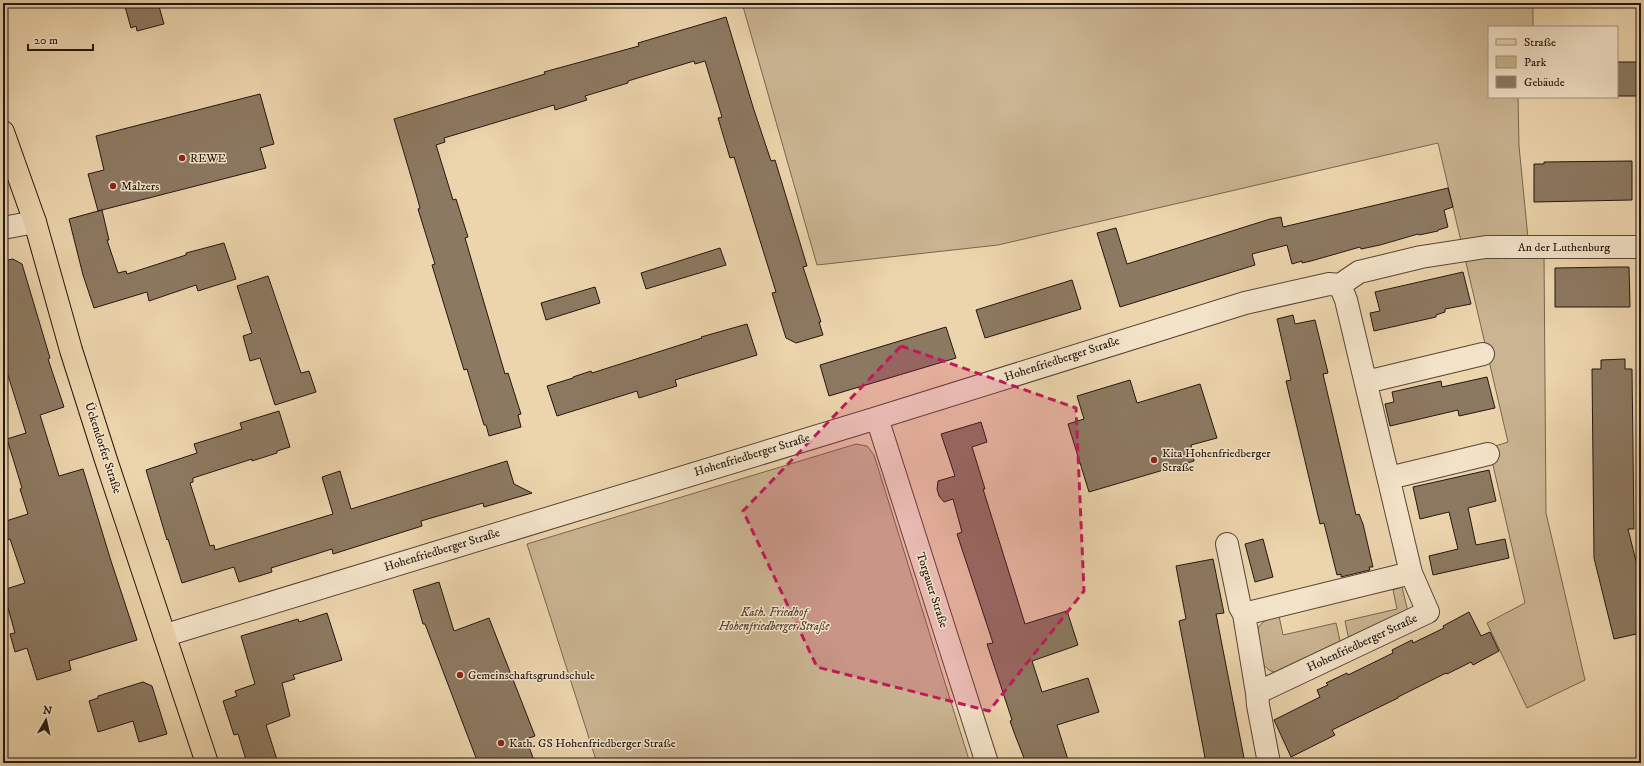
<svg xmlns="http://www.w3.org/2000/svg" width="1644" height="766" font-family="'IM FELL DW Pica',serif">
<style>
.green{fill:#cab491;stroke:#766650}
.building{fill:#8c7961;stroke:#231710}
.lines{fill:none;stroke-linecap:round;stroke-linejoin:round}
.minor-casing{stroke:#554637;stroke-width:24}
.major-casing{stroke:#231710;stroke-width:24}
.minor{stroke:#f3e3c9;stroke-width:22}
.major{stroke:#ecd4ac;stroke-width:22}
.marked{fill:#c2185b;fill-opacity:0.2;stroke:#c2185b;stroke-width:3;stroke-dasharray:8 5;stroke-linejoin:round}
.poi-dot{fill:#8f2418;stroke:#f3e3c9;stroke-width:1.5}
.labels{text-anchor:middle;dominant-baseline:central;stroke-width:3;stroke-linejoin:round;paint-order:stroke}
.poi-label{font-size:12px;fill:#231710;stroke:#f3e3c9;text-anchor:start}
.street-label{font-size:12px;fill:#231710;stroke:#f3e3c9}
.park-label{font-size:12px;font-style:italic;fill:#554637;stroke:#f3e3c9}
</style>
<rect width="100%" height="100%" fill="#ecd4ac"/>
<filter id="stains"><feTurbulence type="fractalNoise" baseFrequency=".005" numOctaves="4"/><feColorMatrix values="0 0 0 0 .2 0 0 0 0 .09 0 0 0 0 .02 0 0 0 .5 -.17"/></filter>
<radialGradient id="worn" r=".72"><stop offset=".6" stop-color="#630" stop-opacity="0"/><stop offset="1" stop-color="#630" stop-opacity=".3"/></radialGradient>
<path class="green" d="M 742,3 L 1533,3 L 1533,27 L 1489,27 L 1489,97 L 1518,97 L 1519,146 L 1528,238 L 1544,254 L 1546,513 L 1585,680 L 1527,708 L 1487,623 L 1525,603 L 1489,448 L 1508,442 L 1438,143 L 998,245 L 817,265 Z
M 856,444 L 867,446 L 874,455 L 970,763 L 597,763 L 527,544 Z
M 1402,587 L 1408,612 L 1349,640 L 1345,621 L 1397,609 L 1393,590 Z
M 1279,616 L 1283,635 L 1336,623 L 1341,645 L 1279,673 C 1257,671 1260,649 1257,631 C 1261,620 1269,619 1279,616 Z"/>
<path class="building" d="M 124,3 L 158,3 L 164,24 L 137,31 L 136,26 L 131,28 Z
M 726,17 L 753,107 L 771,161 L 775,160 L 807,266 L 803,267 L 821,322 L 819,322 L 823,335 L 796,343 L 786,338 L 772,293 L 776,292 L 734,157 L 730,158 L 718,118 L 722,117 L 705,61 L 695,64 L 694,61 L 628,81 L 628,83 L 585,96 L 587,100 L 555,110 L 554,105 L 444,138 L 445,142 L 436,145 L 453,200 L 456,199 L 468,237 L 465,238 L 505,374 L 508,373 L 521,414 L 518,415 L 521,427 L 489,436 L 486,425 L 484,425 L 467,369 L 464,370 L 432,265 L 435,264 L 418,209 L 420,208 L 417,197 L 394,119 L 545,74 L 544,72 L 639,46 L 638,43 Z
M 1617,62 L 1641,62 L 1641,96 L 1617,96 Z
M 260,94 L 274,144 L 260,148 L 266,168 L 98,211 L 88,174 L 104,170 L 96,136 Z
M 1632,161 L 1632,200 L 1534,202 L 1534,164 L 1544,164 L 1544,162 Z
M 1448,188 L 1453,207 L 1444,210 L 1448,227 L 1438,230 L 1438,231 L 1419,235 L 1418,234 L 1380,245 L 1361,249 L 1360,247 L 1311,261 L 1302,263 L 1302,261 L 1292,264 L 1287,245 L 1252,254 L 1255,265 L 1120,307 L 1097,233 L 1116,228 L 1127,264 L 1270,219 L 1281,217 L 1283,227 Z
M 102,210 L 109,240 L 107,240 L 118,273 L 126,271 L 127,274 L 186,255 L 186,253 L 224,243 L 236,279 L 198,291 L 196,285 L 149,301 L 147,292 L 94,308 L 83,275 L 69,219 Z
M 720,248 L 726,265 L 646,289 L 641,273 Z
M 13,259 L 22,264 L 50,358 L 48,359 L 64,407 L 40,415 L 59,476 L 83,469 L 111,561 L 137,640 L 69,661 L 71,670 L 37,680 L 27,648 L 15,652 L 10,634 L 15,633 L 3,590 L 25,583 L 10,539 L 3,541 L 3,522 L 28,514 L 20,489 L 22,488 L 7,439 L 26,433 L 7,372 L 3,374 L 3,261 Z
M 1615,267 L 1629,267 L 1630,307 L 1555,307 L 1555,268 Z
M 1463,272 L 1471,304 L 1445,309 L 1445,312 L 1436,315 L 1436,317 L 1374,331 L 1370,313 L 1380,311 L 1375,292 Z
M 268,276 L 301,373 L 309,371 L 316,392 L 275,405 L 260,358 L 250,361 L 243,336 L 252,333 L 237,286 Z
M 1072,280 L 1081,309 L 985,338 L 976,310 Z
M 595,287 L 600,303 L 546,320 L 541,303 Z
M 1293,315 L 1295,324 L 1315,320 L 1328,373 L 1323,374 L 1348,481 L 1356,515 L 1359,514 L 1363,524 L 1373,567 L 1369,567 L 1370,570 L 1341,577 L 1341,574 L 1337,575 L 1324,523 L 1320,524 L 1286,381 L 1291,380 L 1277,319 Z
M 747,324 L 757,355 L 675,380 L 677,386 L 639,398 L 637,391 L 557,416 L 547,386 L 573,378 L 573,377 L 591,371 L 592,373 L 702,338 L 701,337 Z
M 946,327 L 956,358 L 829,396 L 820,365 Z
M 1625,359 L 1625,369 L 1632,369 L 1634,529 L 1628,529 L 1641,581 L 1641,633 L 1614,639 L 1594,558 L 1592,369 L 1601,369 L 1601,360 Z
M 1487,377 L 1495,408 L 1459,416 L 1458,410 L 1390,426 L 1385,404 L 1394,402 L 1392,392 L 1441,381 L 1442,387 Z
M 1130,380 L 1137,403 L 1200,384 L 1217,438 L 1191,445 L 1194,461 L 1089,492 L 1068,424 L 1084,419 L 1077,396 Z
M 279,411 L 290,447 L 277,451 L 277,453 L 252,461 L 252,459 L 193,478 L 193,482 L 190,483 L 210,546 L 214,545 L 215,550 L 333,514 L 322,477 L 340,471 L 351,509 L 507,461 L 514,484 L 532,493 L 484,507 L 483,503 L 421,521 L 422,526 L 333,554 L 332,549 L 271,568 L 272,572 L 239,582 L 234,567 L 182,583 L 168,539 L 167,540 L 146,470 L 197,453 L 194,444 L 242,429 L 240,423 Z
M 981,422 L 987,442 L 972,447 L 985,489 L 983,489 L 1025,624 L 1067,611 L 1078,645 L 1032,661 L 1042,692 L 1088,678 L 1099,712 L 1057,725 L 1069,763 L 1026,763 L 1015,735 L 1010,721 L 1012,720 L 987,644 L 993,643 L 957,534 L 962,532 L 953,499 L 944,502 L 939,496 L 937,489 L 938,481 L 955,476 L 941,434 Z
M 1489,470 L 1496,501 L 1468,508 L 1476,545 L 1505,539 L 1509,558 L 1433,575 L 1429,556 L 1458,549 L 1449,512 L 1420,519 L 1413,487 Z
M 1263,539 L 1273,577 L 1255,582 L 1245,544 Z
M 1213,559 L 1224,613 L 1216,614 L 1245,763 L 1206,763 L 1179,621 L 1186,619 L 1176,566 Z
M 439,582 L 454,631 L 489,618 L 535,736 L 526,739 L 535,763 L 478,763 L 425,624 L 423,624 L 413,590 Z
M 1469,612 L 1481,636 L 1490,632 L 1499,651 L 1473,665 L 1471,662 L 1447,674 L 1446,673 L 1398,697 L 1398,698 L 1332,730 L 1335,735 L 1291,757 L 1274,720 L 1320,697 L 1317,690 L 1328,685 L 1326,683 L 1347,673 L 1348,675 L 1393,653 L 1392,650 L 1412,640 L 1413,643 L 1444,628 L 1443,626 Z
M 327,613 L 342,660 L 293,675 L 295,679 L 282,683 L 290,716 L 266,725 L 278,763 L 247,763 L 238,734 L 234,735 L 223,701 L 237,696 L 235,691 L 255,684 L 241,636 L 298,619 L 299,622 Z
M 143,682 L 152,686 L 167,734 L 139,742 L 133,721 L 98,732 L 89,701 L 98,698 L 98,696 Z"/>
<g class="lines">
<g class="minor-casing">
<path id="minor" d="M 3,228 L 35,222
M 1366,382 L 1483,354
M 877,418 L 987,763
M 1389,478 L 1488,454
M 1227,544 L 1240,607 L 1244,614
M 166,635 L 877,418 L 1245,303 L 1329,284 L 1340,285 L 1359,272 L 1421,257 L 1486,247 L 1641,247
M 1257,693 L 1428,612 L 1411,573 L 1346,300 L 1340,285
M 1269,763 L 1258,705 L 1257,693 L 1244,614 L 1411,573"/>
</g>
<g class="major-casing">
<path id="major" d="M 3,132 L 35,222 L 71,350 L 106,460 L 207,763"/>
</g>
<use href="#minor" class="minor"/>
<use href="#major" class="major"/>
</g>
<path class="marked" d="M 901,346 L 1076,408 L 1084,591 L 989,711 L 817,667 L 743,511 Z"/>
<g class="poi-dot">
<circle cx="182" cy="158" r="4"/>
<circle cx="113" cy="186" r="4"/>
<circle cx="1154" cy="460" r="4"/>
<circle cx="460" cy="675" r="4"/>
<circle cx="501" cy="743" r="4"/>
</g>
<g class="labels">
<g class="poi-label">
<text x="190" y="158">REWE</text>
<text x="121" y="186">Malzers</text>
<text x="1162" y="453">Kita Hohenfriedberger<tspan x="1162" dy="14">Straße</tspan></text>
<text x="468" y="675">Gemeinschaftsgrundschule</text>
<text x="509" y="743">Kath. GS Hohenfriedberger Straße</text>
</g>
<g class="street-label">
<text x="1564" y="247">An der Luthenburg</text>
<text transform="translate(1062 359) rotate(-18)">Hohenfriedberger Straße</text>
<text transform="translate(103 448) rotate(72)">Ückendorfer Straße</text>
<text transform="translate(752 455) rotate(-17)">Hohenfriedberger Straße</text>
<text transform="translate(442 550) rotate(-17)">Hohenfriedberger Straße</text>
<text transform="translate(932 590) rotate(72)">Torgauer Straße</text>
<text transform="translate(1362 643) rotate(-25)">Hohenfriedberger Straße</text>
</g>
<g class="park-label">
<text x="774" y="612">Kath. Friedhof<tspan x="774" dy="14">Hohenfriedberger Straße</tspan></text>
</g>
</g>
<rect width="1644" height="766" fill="none" stroke="#ecd4ac" stroke-width="16"/>
<rect x="4" y="4" width="1636" height="758" fill="none" stroke="#231710" stroke-width="2"/>
<rect x="8" y="8" width="1628" height="750" fill="none" stroke="#231710"/>
<rect x="1488" y="26" width="130" height="72" fill="#f3e3c9" stroke="#a0917f"/>
<rect x="1496" y="39" width="20" height="6" fill="#ecd4ac" stroke="#a0917f"/>
<text x="1524" y="46" font-size="12" fill="#231710">Straße</text>
<rect x="1496" y="56" width="20" height="12" fill="#cab491" stroke="#a0917f"/>
<text x="1524" y="66" font-size="12" fill="#231710">Park</text>
<rect x="1496" y="76" width="20" height="12" fill="#8c7961" stroke="#a0917f"/>
<text x="1524" y="86" font-size="12" fill="#231710">Gebäude</text>
<g transform="translate(46 720) rotate(9)" stroke="#f3e3c9" stroke-width="3" paint-order="stroke">
<path d="M0-3L7 15L0 10L-7 15Z" fill="#231710"/>
<text y="-6" font-size="11" font-weight="bold" text-anchor="middle" fill="#231710">N</text>
</g>
<path d="M28 44v6h65v-6" fill="none" stroke="#231710" stroke-width="2"/>
<text x="34" y="44" font-size="12" fill="#231710" stroke="#f3e3c9" stroke-width="3" paint-order="stroke">20 m</text>
<rect width="100%" height="100%" filter="url(#stains)"/>
<rect width="100%" height="100%" fill="url(#worn)"/>
</svg>
